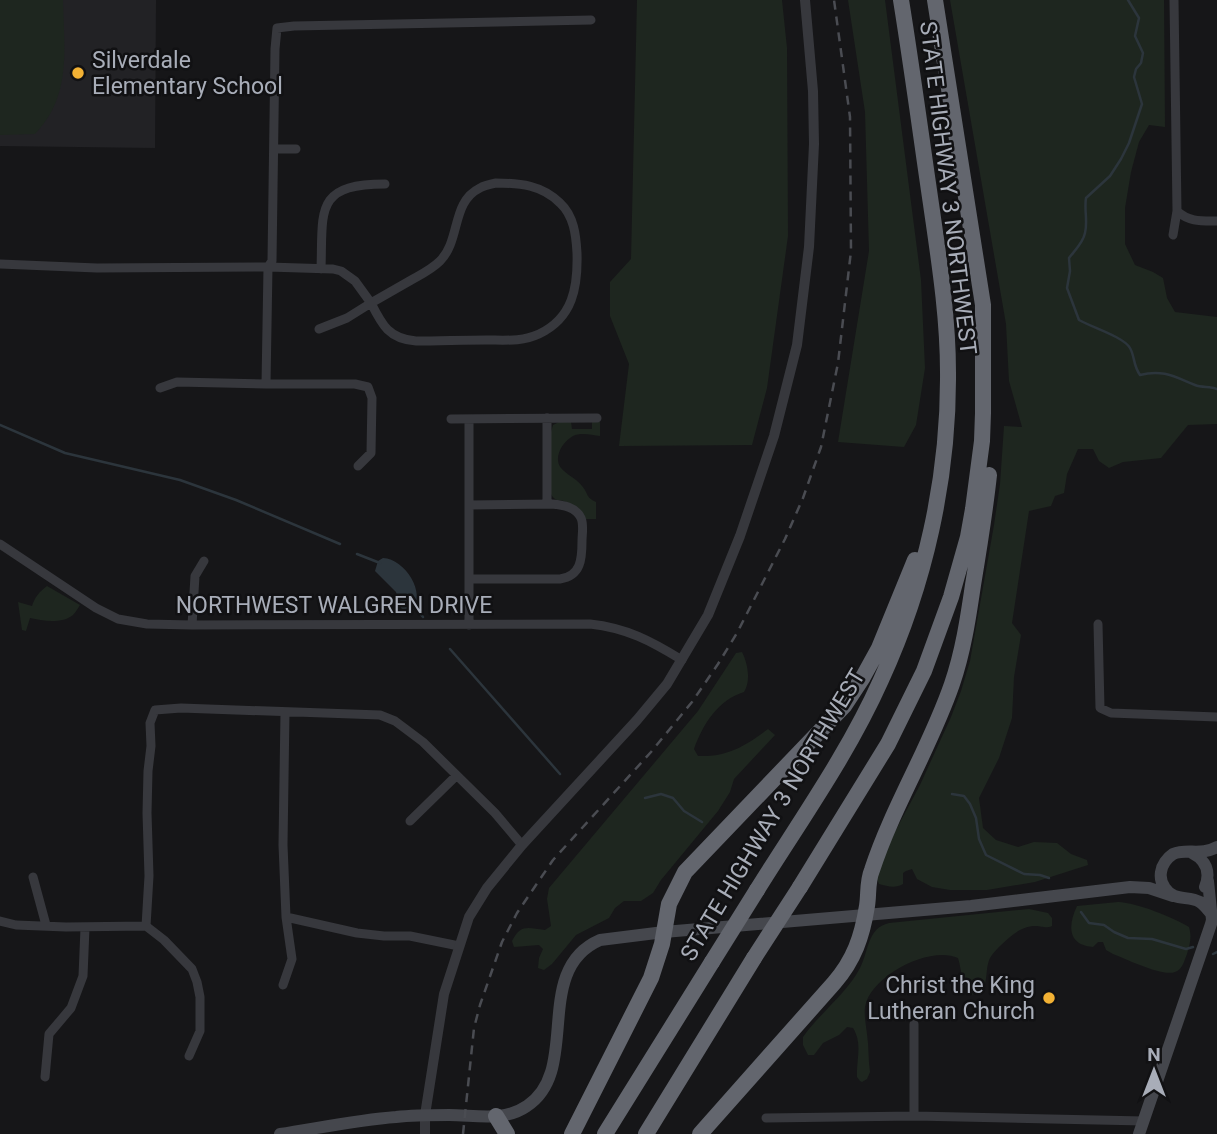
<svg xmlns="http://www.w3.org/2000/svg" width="1217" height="1134" font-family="Roboto,sans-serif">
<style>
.built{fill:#222225}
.green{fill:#1e261f}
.water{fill:#2c353c}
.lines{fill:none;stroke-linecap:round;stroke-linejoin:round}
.stream{stroke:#2c353c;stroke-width:2.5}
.minor{stroke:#37383d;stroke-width:9}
.tertiary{stroke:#37383d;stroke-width:10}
.secondary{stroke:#45474d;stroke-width:12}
.motorway{stroke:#63666e;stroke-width:16}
.rail{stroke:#4a4c52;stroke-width:2.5;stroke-dasharray:9 7;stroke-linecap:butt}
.motorway-bridge{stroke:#63666e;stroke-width:16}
.poi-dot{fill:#f2b134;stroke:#111113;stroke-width:2.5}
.labels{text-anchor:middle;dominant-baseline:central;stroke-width:5;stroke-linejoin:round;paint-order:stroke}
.poi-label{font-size:23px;fill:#a8adb8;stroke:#111113;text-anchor:start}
.street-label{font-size:23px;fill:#a8adb8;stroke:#111113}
</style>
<rect width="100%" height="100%" fill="#161618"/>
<path class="built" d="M 0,0 L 156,0 L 155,148 L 0,146 Z"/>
<path class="green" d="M 0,0 L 63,0 C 64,48 72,96 35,134 L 0,135 Z
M 637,0 L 782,0 L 787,48 L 788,236 L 767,388 L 752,445 L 619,446 L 629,364 L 610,316 L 610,282 L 631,259 Z
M 848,0 L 885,0 L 921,280 L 925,368 L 916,425 L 904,447 L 838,442 L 869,251 L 865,112 Z
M 950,0 L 1164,0 L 1165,127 L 1149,125 L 1139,142 L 1131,172 L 1125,208 L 1125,244 L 1135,265 L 1153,272 L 1163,278 L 1167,298 L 1175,312 L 1217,317 L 1217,424 L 1188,425 L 1161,458 L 1123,462 L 1109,468 L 1099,461 L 1093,449 L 1078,449 L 1067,474 L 1064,493 L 1055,496 L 1051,506 L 1029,511 L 1012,623 L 1021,635 L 1014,677 L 1012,718 L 999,758 L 979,798 L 983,828 L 996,840 L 1018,847 L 1034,842 L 1057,843 L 1071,854 L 1087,860 L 1088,865 L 1035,882 L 987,890 L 950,890 L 932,887 L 917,879 L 912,869 L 906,871 L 903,873 L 903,884 C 895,889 887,886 879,884 L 876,877 L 883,854 L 920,785 L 951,717 L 961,691 L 970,661 L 994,525 L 1000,484 L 1004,426 L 1022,427 L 1009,381 L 1006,324 Z
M 559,422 L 571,422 L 572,429 L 592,429 L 592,422 L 600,422 L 600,436 C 592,435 581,432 573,436 C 562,442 553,458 561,468 C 567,475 577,479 582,486 C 589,494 585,497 596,502 L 596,519 L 586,519 C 581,514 575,506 569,503 C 560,498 555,504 550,492 L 551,432 L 553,425 Z
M 47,586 L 80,605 C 78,608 76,612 73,615 C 62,624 43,621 30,618 L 26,631 L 22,630 L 18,602 L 32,606 C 35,597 39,592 47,586 Z
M 742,652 C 748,664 751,681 744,692 C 718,700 703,724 694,749 L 698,756 C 728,757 745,746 768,729 L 775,735 L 734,779 L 730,792 L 718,811 L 661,880 L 653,893 L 641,901 L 624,901 L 615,908 L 609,918 L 576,935 L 552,964 L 544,970 L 538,968 L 539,958 L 543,949 L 539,945 L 514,947 L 512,941 C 521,924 527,928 545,930 L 551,926 L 547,899 L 549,888 L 698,711 L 736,653 Z
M 1118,902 C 1138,903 1172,917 1189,927 C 1192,937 1190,944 1187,954 C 1184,961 1183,969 1175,972 C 1163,977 1126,959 1113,954 L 1106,950 L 1103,942 L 1098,942 L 1093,947 C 1067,945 1068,925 1077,906 Z
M 1029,909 L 1048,913 L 1052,918 L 1052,926 C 1045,929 1043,926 1035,926 C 1026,926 1017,931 1010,937 C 1003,943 995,950 990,958 C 983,973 992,990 971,995 C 961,984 962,971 958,958 C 930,945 870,976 865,1007 C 864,1016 866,1025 867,1034 C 869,1047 868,1059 870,1072 L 867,1079 L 862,1082 L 860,1081 L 857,1077 C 856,1060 863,1044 853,1028 L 847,1027 L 839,1035 L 823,1043 L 814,1055 L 808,1055 L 803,1045 L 803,1037 C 820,1013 847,993 860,968 C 869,951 867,928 889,923 Z"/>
<path class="water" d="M 383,558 C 405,559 427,593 412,612 L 405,611 L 401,608 L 396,592 L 375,571 L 378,561 Z"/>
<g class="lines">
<path class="stream" d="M 1128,0 L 1139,18 L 1135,36 L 1143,53 L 1141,63 L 1136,69 L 1134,77 L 1142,104 L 1129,143 L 1121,159 L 1110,176 L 1086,198 C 1084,209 1088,222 1085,233 C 1083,243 1075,250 1069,258 L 1070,271 L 1067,288 L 1079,320 C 1091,327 1124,337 1130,348 C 1135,357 1133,365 1140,375 C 1163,369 1175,377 1195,385 C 1202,388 1210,386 1217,389
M 0,425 L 65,453 L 180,480 L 236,500 L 340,544
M 357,554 L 380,563
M 414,606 L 423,617
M 450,649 L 560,774
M 952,794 L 964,796 L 970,804 L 976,818 L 979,839 L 986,855 L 1024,874 L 1040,875 L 1049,878
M 645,798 L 661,794 L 673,798 L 684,811 L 702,822
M 1081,912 L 1089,923 L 1104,925 L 1114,932 L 1128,938 L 1152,939 L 1186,949 L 1193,947
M 1213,954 L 1217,952"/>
<path class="minor" d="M 275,149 L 296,149
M 496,183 C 520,183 542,185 560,203 C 574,216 576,235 577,253 C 578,287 573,318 539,334 C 522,342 504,340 486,340 C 463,340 439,341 416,341 C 389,339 382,325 371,303 C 385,295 399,287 413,279 C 422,274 432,269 440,261 C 461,240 451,202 480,188 C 485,185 491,184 496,183 Z
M 1177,211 C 1189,222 1201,221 1217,221
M 1173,235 L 1177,211 L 1174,0
M 0,264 L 97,268 L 268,267 L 333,269 L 341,271 L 355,281 L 371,303 L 347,318 L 319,329
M 321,269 C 323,211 314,184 385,184
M 266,384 L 268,267 L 272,261 L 275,49 L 277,28 L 294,26 L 591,20
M 160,388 L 177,382 L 266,384 L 355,384 L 368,387 L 372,398 L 371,453 L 358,466
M 547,418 L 547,504
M 451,419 L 597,418
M 0,544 L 96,608 L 118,619 L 147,624 L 192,625 L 590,624 C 627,628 651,641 682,660
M 469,579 L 560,579 C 581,576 582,559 582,541 C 582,534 584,525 581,518 C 576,507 563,505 552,504 L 469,505
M 1098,624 L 1100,708 L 1111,713 L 1217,717
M 192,625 L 195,576 L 204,561
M 469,625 L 469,419
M 410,821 L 456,776
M 33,877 L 46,925
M 286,917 L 357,933 L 384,936 L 410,936 L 459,946
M 0,921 L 16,925 L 66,927 L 146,926
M 146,926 L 149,876 L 147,813 L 148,771 L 151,746 L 150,723 L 155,710 L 181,708 L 380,715 L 395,721 L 423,742 L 495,813 L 522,845
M 146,926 L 164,940 L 192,969 L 197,982 L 200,997 L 200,1031 L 189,1056
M 283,985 L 292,959 L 286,917 L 283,845 L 285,712
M 45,1077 L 49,1034 L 71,1008 L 83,976 L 85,928
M 914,1116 L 914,1024
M 766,1118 L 915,1116 L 1144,1121"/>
<path class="tertiary" d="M 425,1134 L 425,1115 L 444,994 L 469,917 L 487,888 L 522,845 L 637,720 L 667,684 L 708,615 L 740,536 L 774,436 L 797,345 L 809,247 L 814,144 L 813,91 L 805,0"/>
<path class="secondary" d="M 1192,853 C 1206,860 1211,872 1205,887
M 1212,915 C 1208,910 1205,905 1200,902 C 1188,895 1174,902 1165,888 C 1162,884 1160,878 1161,872 C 1162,865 1167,858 1173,854 C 1187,848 1201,856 1217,847
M 280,1134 C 319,1128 357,1120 396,1117 C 414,1115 432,1115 449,1115 C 476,1115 504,1122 527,1106 C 582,1070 531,970 600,940 L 664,932 L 971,906 L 1130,887 L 1149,888 L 1173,896
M 1139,1134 L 1211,924 L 1212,920 L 1208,881"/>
<path class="motorway" d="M 800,887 L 888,744 L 924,671 L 951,597 L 968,537 L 973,509 L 982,441 L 983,413 L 983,305 L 935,0
M 757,890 C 800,821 848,754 881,680 C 925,584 949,478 948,372 C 948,316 939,260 931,204 C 921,136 912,68 901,0
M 496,1116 L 507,1134
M 572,1134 L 651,978 L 662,944 L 669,904 L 685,872 L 844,706 L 863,677 L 879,648 L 915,560
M 605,1134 L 712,962
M 646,1134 L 754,958
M 700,1134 L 834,983 C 854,960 862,937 867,906 C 869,894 867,882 872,870 C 893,806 930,748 952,684 C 963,652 968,619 973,585 C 979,549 985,512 989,475"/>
<path class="rail" d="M 463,1134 L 474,1028 L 480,1005 L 502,942 L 517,913 L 553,860 L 651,752 L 692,702 L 718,664 L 737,633 L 785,539 L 803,498 L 821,447 L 838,363 L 851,251 L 850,117 L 834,0"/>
<path class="motorway-bridge" d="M 754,958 L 800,887
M 712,962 L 757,890"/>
</g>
<g class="poi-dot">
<circle cx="78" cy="73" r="7"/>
<circle cx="1049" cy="998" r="7"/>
</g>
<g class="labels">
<g class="poi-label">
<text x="92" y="60">Silverdale<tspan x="92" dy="26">Elementary School</tspan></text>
<text x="1035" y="985" text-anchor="end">Christ the King<tspan x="1035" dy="26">Lutheran Church</tspan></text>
</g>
<g class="street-label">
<text transform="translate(948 188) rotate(83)">STATE HIGHWAY 3 NORTHWEST</text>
<text x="334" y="605">NORTHWEST WALGREN DRIVE</text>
<text transform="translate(773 815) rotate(-59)">STATE HIGHWAY 3 NORTHWEST</text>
</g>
</g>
<g transform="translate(1154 1071)" stroke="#111113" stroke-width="5" paint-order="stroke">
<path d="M0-5L12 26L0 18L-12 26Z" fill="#a8adb8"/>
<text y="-10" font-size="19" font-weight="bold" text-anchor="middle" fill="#a8adb8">N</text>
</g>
</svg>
